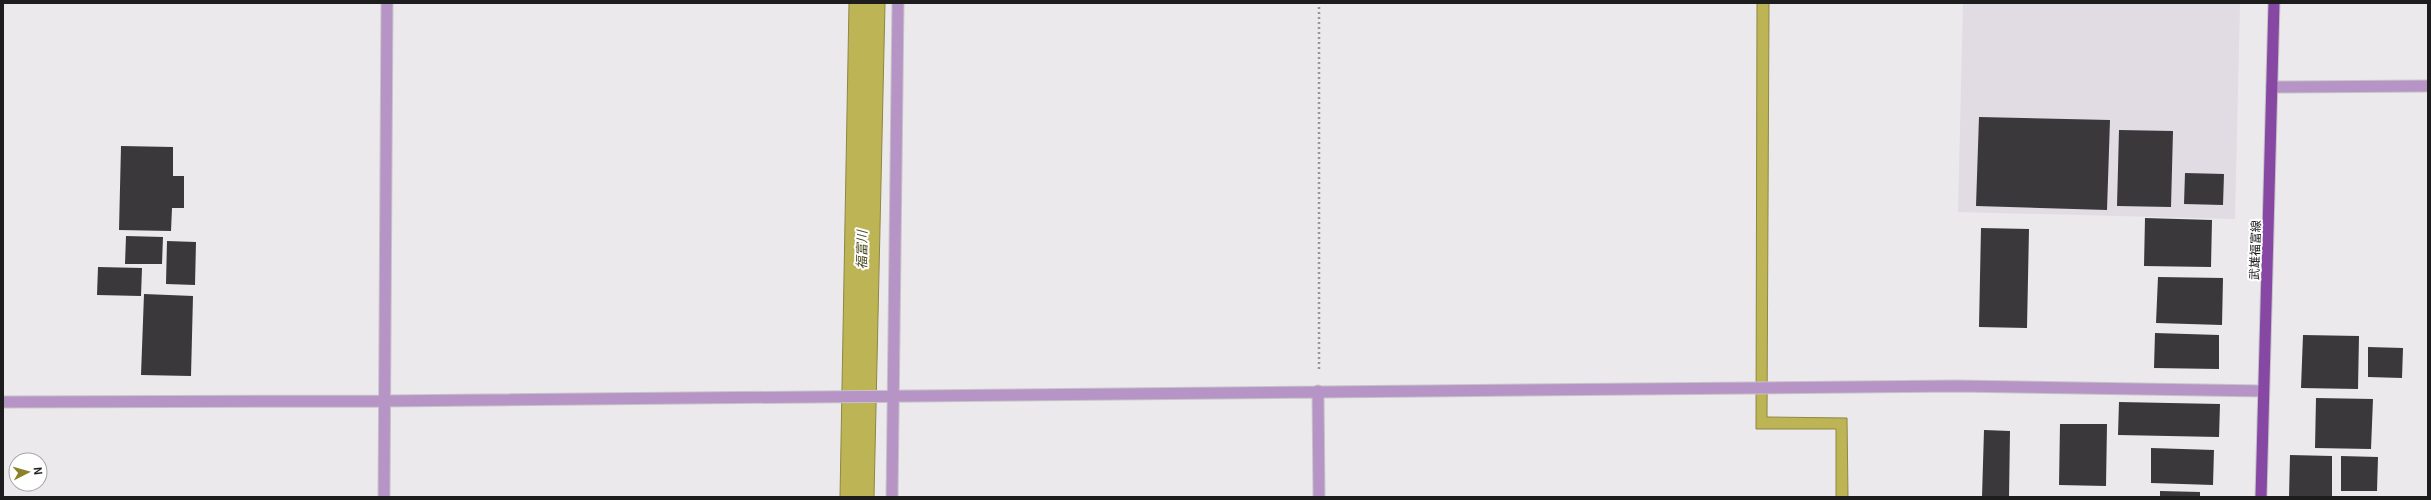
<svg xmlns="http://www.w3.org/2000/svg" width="2431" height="500" font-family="Georgia,'Noto Sans JP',serif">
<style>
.built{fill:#e1dbe4}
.water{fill:#bdb455;stroke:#8d8744}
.building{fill:#3a383b}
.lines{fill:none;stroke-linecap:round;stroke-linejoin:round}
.minor-casing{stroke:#c6c4c7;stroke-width:13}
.primary-casing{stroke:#c6c4c7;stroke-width:13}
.path{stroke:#979597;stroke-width:2.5;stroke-dasharray:2 3;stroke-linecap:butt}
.minor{stroke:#b694c5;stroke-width:11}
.primary{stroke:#8748a3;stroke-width:11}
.labels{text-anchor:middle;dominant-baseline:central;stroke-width:4;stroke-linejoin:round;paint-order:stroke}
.street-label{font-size:12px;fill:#1e1d1e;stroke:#fff}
.water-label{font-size:13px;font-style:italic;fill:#4d4a22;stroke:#fff}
</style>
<rect width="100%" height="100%" fill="#ebe9ec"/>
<path class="built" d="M 1963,3 L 2240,3 L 2235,219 L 1958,212 Z"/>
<path class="water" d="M 849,3 L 885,3 L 874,497 L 840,497 Z
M 1757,3 L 1769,3 L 1767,417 L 1847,418 L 1848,497 L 1836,497 L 1836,429 L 1756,429 Z"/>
<path class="building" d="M 1979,117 L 2110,120 L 2107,210 L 1976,206 Z
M 2119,130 L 2173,131 L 2171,207 L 2117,206 Z
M 121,146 L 173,147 L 173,176 L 184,176 L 184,208 L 172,208 L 171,231 L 119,230 Z
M 2185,173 L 2224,174 L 2223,205 L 2184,204 Z
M 2145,218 L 2212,220 L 2211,267 L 2144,266 Z
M 1981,228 L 2029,229 L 2027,328 L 1979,327 Z
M 126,236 L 163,237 L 162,264 L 125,264 Z
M 167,241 L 196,242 L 195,285 L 166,284 Z
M 98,267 L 142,268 L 141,296 L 97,295 Z
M 2158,277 L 2223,278 L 2222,325 L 2156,323 Z
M 144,294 L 193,296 L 191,376 L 141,375 Z
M 2155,333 L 2219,335 L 2219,369 L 2154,368 Z
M 2303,335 L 2359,336 L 2358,389 L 2301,388 Z
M 2368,347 L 2403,348 L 2402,378 L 2368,377 Z
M 2316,398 L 2373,399 L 2371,449 L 2315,448 Z
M 2119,402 L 2220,404 L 2219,437 L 2118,435 Z
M 2060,424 L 2107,424 L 2106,486 L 2059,485 Z
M 1984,430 L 2010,431 L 2009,497 L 1982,497 Z
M 2151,448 L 2214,450 L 2213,485 L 2151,483 Z
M 2290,455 L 2332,456 L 2332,497 L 2289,497 Z
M 2341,456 L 2378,457 L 2377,491 L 2341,491 Z
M 2160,491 L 2200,492 L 2200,497 L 2160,497 Z"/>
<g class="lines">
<g class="minor-casing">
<path id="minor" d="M 2272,87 L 2428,86
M 1318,391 L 1319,497
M 3,402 L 384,401 L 1956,386 L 2263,391
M 384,497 L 387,3
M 892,497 L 898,3"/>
</g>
<g class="primary-casing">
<path id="primary" d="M 2261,497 L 2274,3"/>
</g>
<path class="path" d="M 1319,369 L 1319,3"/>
<use href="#minor" class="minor"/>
<use href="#primary" class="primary"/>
</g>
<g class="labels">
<g class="street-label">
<text transform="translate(2254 250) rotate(-88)">武雄福富線</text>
</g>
<g class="water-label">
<text transform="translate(861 250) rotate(-89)">福富川</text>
</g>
</g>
<rect width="2431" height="500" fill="none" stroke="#1e1d1e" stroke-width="8"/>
<g transform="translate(28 472) rotate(84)"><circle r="19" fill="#ffffff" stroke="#a5a5a5"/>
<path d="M0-3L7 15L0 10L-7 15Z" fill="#8b832a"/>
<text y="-6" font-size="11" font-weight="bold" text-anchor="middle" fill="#1e1d1e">N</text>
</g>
</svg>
